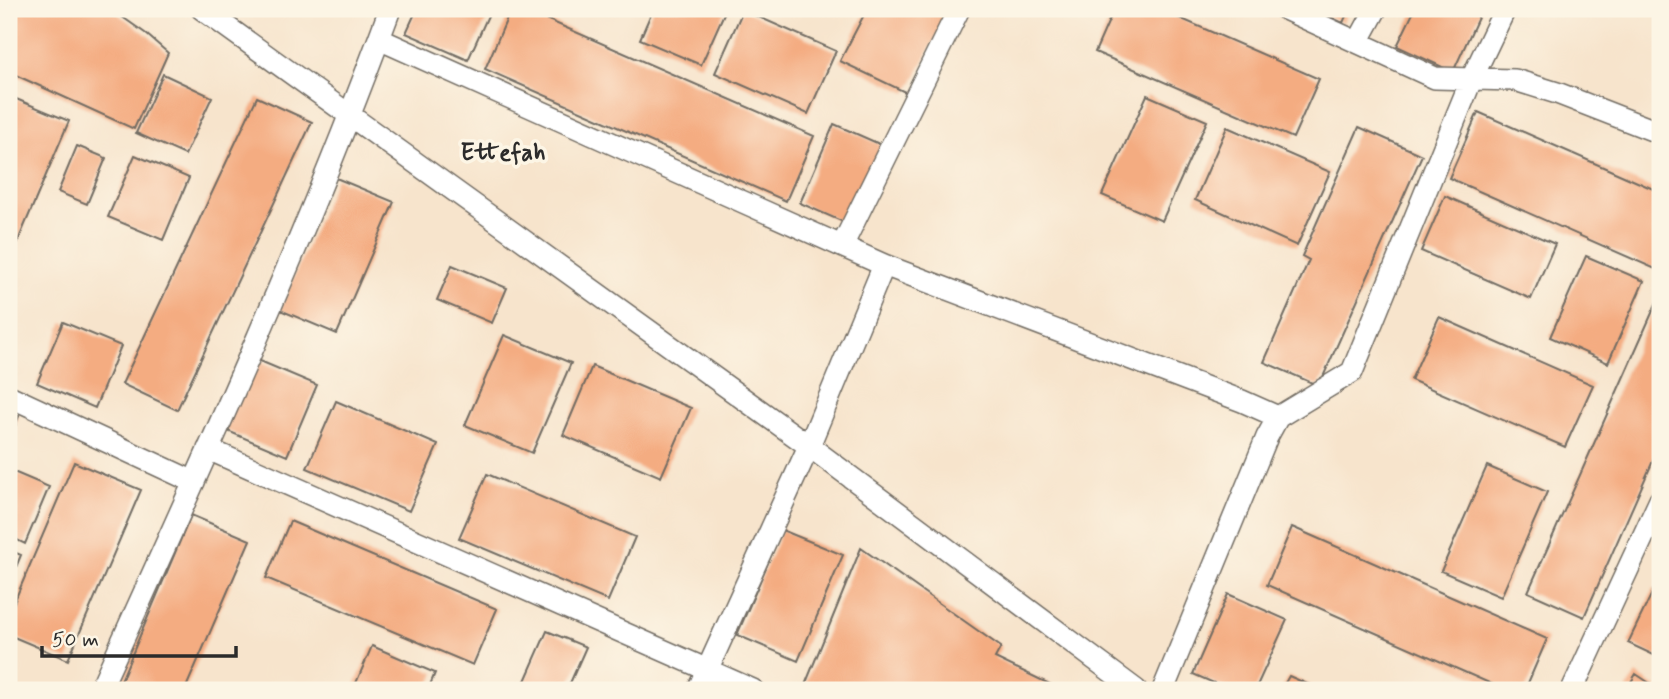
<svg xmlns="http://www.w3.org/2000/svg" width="1669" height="699" font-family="Mynerve,sans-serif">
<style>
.building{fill:#f4ac81}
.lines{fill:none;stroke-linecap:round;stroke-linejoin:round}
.street-casing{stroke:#726c63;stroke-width:24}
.street{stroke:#fff;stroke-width:21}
.labels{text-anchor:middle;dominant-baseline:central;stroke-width:7;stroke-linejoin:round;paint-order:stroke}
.neighbourhood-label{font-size:24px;font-weight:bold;fill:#2b2b2b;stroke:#fcf5e5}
</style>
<rect width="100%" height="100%" fill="#fcf5e5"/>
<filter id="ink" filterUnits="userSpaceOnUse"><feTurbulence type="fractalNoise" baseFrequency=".0143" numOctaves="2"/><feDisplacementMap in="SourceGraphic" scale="14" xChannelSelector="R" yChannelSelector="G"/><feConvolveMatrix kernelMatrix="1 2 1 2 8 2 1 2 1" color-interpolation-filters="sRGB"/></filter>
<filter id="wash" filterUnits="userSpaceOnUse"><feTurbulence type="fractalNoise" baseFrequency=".00686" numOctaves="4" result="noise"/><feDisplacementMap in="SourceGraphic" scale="28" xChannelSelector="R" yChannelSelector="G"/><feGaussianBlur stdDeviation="1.57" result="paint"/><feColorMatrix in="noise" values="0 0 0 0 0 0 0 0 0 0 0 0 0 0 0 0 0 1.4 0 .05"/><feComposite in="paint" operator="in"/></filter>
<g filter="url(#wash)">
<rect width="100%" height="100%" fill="#f7e4cc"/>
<g id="blocks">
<path class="building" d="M 9,9 L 111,9 L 145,33 L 168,53 L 134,129 L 9,72 Z
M 417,9 L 491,9 L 468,60 L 406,33 Z
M 511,9 L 523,9 L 814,136 L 786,201 L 485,69 Z
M 653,9 L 726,9 L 701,65 L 640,39 Z
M 867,9 L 951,9 L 907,93 L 840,61 Z
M 1114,9 L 1159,9 L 1319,79 L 1293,138 L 1095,52 Z
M 1313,9 L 1349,9 L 1343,23 Z
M 1415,9 L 1482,9 L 1453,72 L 1397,46 Z
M 743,10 L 836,51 L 808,114 L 715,73 Z
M 163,74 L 212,97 L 185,155 L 136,133 Z
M 1147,95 L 1207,121 L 1162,221 L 1102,195 Z
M 9,96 L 69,121 L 9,262 Z
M 257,97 L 312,122 L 177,410 L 122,384 Z
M 1478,112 L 1660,192 L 1660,271 L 1449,178 Z
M 834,124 L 884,146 L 850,225 L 800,203 Z
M 1227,127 L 1330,172 L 1297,246 L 1195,200 Z
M 1359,127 L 1422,155 L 1319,386 L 1264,362 L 1309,260 L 1302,256 Z
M 77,146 L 106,158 L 87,204 L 58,192 Z
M 135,155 L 189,178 L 163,240 L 108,217 Z
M 336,178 L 394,202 L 337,334 L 280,310 Z
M 1445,196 L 1555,244 L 1531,299 L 1421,251 Z
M 1586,256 L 1644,281 L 1608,363 L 1550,337 Z
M 452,265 L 507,288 L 492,323 L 437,300 Z
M 1660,295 L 1660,445 L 1584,617 L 1528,592 Z
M 1439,317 L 1593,385 L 1565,447 L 1411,380 Z
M 63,322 L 121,346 L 95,408 L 37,383 Z
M 504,335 L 571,363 L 532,453 L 465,425 Z
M 253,358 L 317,385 L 287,456 L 223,429 Z
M 592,366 L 691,408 L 661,477 L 563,435 Z
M 336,401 L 438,445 L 409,511 L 307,468 Z
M 9,412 L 19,416 L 9,441 Z
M 74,462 L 141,490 L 68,660 L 9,635 L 9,614 Z
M 1487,466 L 1547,492 L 1501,597 L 1441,571 Z
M 9,470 L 49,487 L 25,544 L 9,536 Z
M 487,474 L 635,537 L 608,601 L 459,538 Z
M 191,515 L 250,540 L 185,690 L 117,690 Z
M 290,521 L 497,609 L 473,665 L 266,578 Z
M 1292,527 L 1547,639 L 1525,690 L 1505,690 L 1267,585 Z
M 782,530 L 843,555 L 798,661 L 737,635 Z
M 861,548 L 1001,647 L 995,658 L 1062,690 L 803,690 Z
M 9,550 L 21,555 L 9,584 Z
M 1654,589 L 1660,592 L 1660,658 L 1628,643 Z
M 1228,594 L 1287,620 L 1255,690 L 1230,690 L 1193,674 Z
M 547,631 L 586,647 L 567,690 L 521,690 Z
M 372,646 L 435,673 L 428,690 L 353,690 Z
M 1636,674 L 1660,690 L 1626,690 Z
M 1289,676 L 1321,690 L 1281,690 Z"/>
</g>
</g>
<g filter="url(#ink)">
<use href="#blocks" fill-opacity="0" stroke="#726c63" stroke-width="2"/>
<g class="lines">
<g class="street-casing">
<path id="street" d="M 202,9 L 809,446 L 1136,690
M 1285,9 L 1435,78 L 1515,80 L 1557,93 L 1660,133
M 379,39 L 884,265 L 1242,401 L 1278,417
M 1358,42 L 1376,9
M 842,246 L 959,9
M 9,396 L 194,482
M 208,449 L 753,690
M 100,690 C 202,465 305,240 390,9
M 698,690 L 809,446 L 884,265
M 1163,690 L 1267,437 L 1278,417 L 1352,372 L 1472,78 L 1505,9
M 1572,690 L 1660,500"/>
</g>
<use href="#street" class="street"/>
</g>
</g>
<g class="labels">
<g class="neighbourhood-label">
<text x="503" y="153">Ettefah</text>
</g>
</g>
<rect width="1669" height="699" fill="none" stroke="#fcf5e5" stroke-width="35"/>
<path d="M42 646v10h194v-10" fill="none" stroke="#2b2b2b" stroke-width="3.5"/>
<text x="52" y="646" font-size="21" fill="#2b2b2b" stroke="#fcf5e5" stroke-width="5" paint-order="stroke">50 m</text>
</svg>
